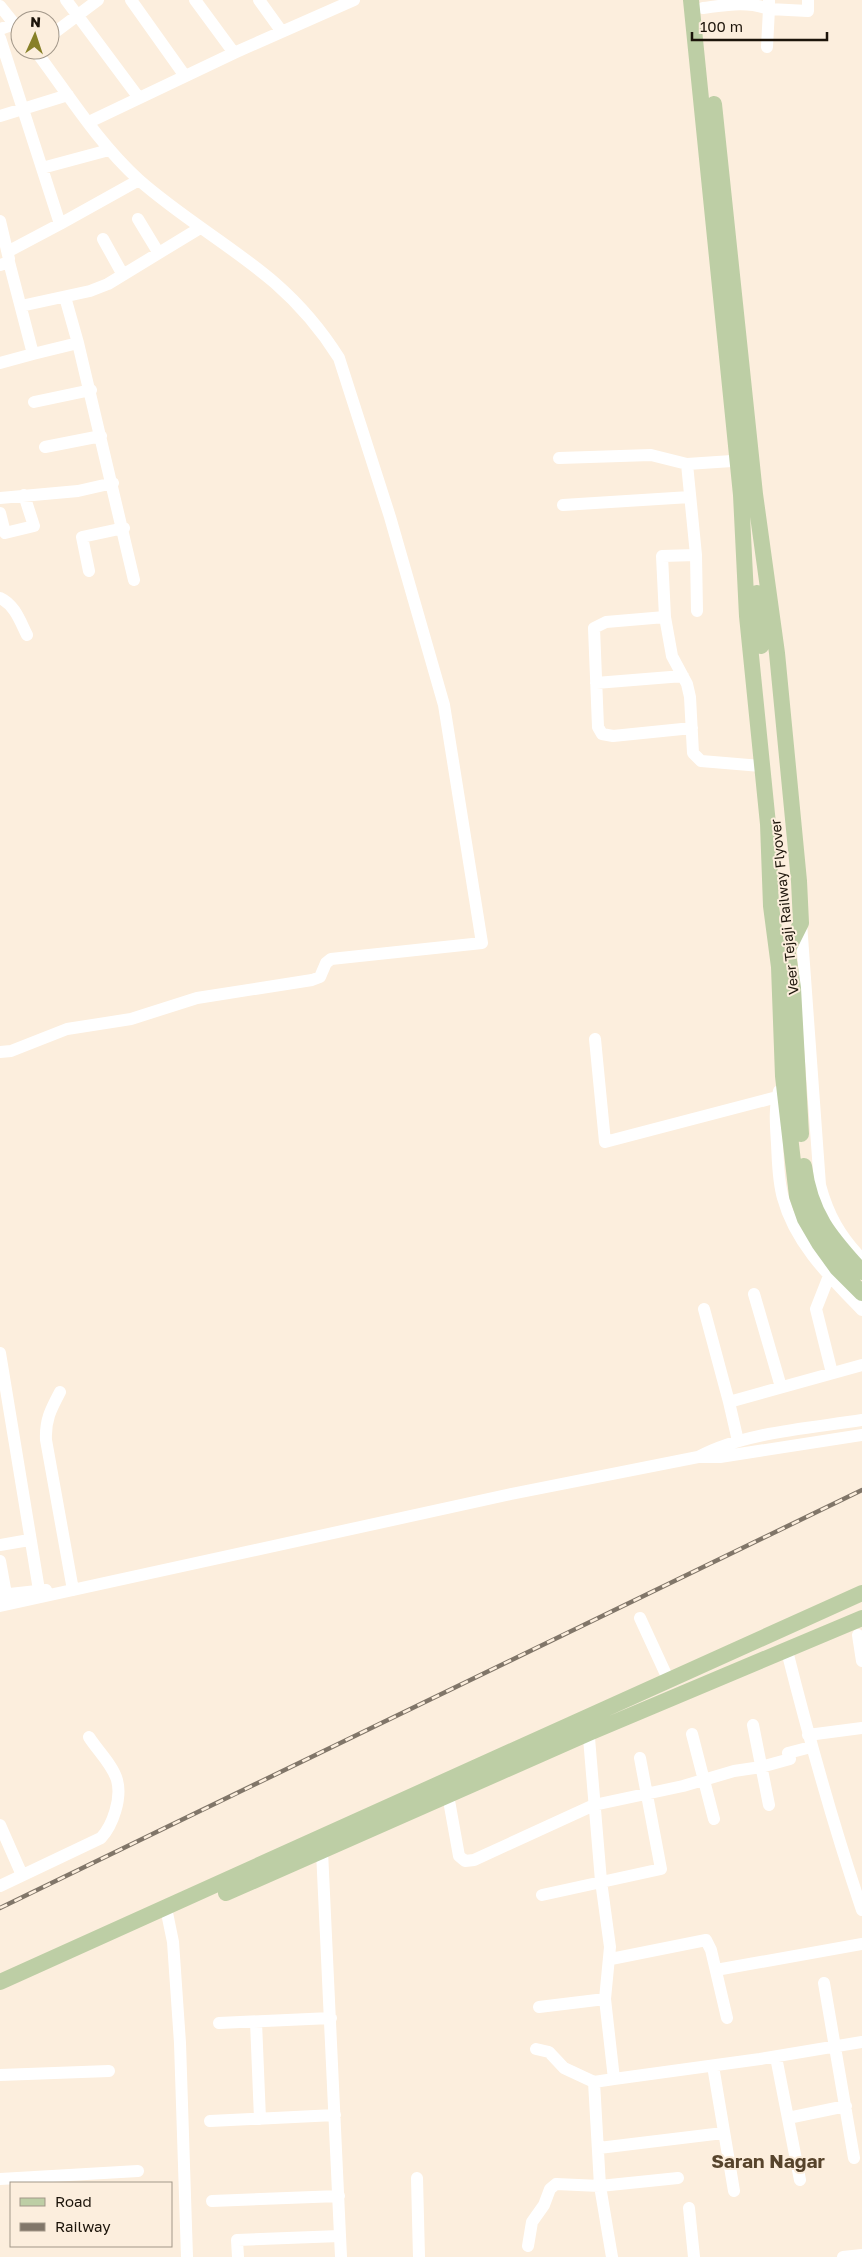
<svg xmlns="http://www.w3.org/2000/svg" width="862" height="2257" font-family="'Golos Text',sans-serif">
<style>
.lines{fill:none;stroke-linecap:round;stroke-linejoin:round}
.minor{stroke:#fff;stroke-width:12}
.major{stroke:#bdcea5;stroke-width:16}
.rail-casing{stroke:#817669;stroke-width:4.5}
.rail{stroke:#fceedd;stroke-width:2.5;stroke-dasharray:8;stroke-linecap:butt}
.labels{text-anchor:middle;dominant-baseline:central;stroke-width:4;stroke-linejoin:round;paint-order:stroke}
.street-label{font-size:14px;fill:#1c140a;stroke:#fceedd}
.district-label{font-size:19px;font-weight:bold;fill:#57442c;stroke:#fceedd}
</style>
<rect width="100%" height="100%" fill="#fceedd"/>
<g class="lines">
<path class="minor" d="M 66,0 L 139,98
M 131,0 L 185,76
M 195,0 L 234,53
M 259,0 L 282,32
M 769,1 L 769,9 L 808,11 L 808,0
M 0,6 L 20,31
M 703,8 C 727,5 746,1 769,9 L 767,47
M 0,29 L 14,24
M 50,36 L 98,0
M 0,38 L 60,224 L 9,251
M 0,116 L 68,95
M 89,122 L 234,53 L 354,0
M 42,168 L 109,150
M 138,219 L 158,252
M 0,221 L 9,259
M 60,224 L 139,180
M 103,239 L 123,275
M 0,265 L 9,262 L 33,354 L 78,343 L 134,580
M 65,297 L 78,343
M 21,306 L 90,291 L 108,284 L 200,228
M 0,363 L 33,354
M 34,402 L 91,390
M 45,447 L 101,436
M 559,458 L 651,455 L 687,464 L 732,461
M 687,464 L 696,555 L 662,556 L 665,617 L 672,656 L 687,684 L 690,697 L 693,753 L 701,761 L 761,766
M 0,498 L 78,491 L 113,483
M 563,505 L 690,497
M 0,513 L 5,533 L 34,526 L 24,495
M 696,555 L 697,611
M 89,571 L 82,537 L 124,528
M 0,598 C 15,605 20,621 27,635
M 665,617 L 606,622 L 594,628 L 598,727 L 602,734 L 613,736 L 692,728
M 596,683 L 683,676
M 801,923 L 820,1185 C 828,1215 840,1236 862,1259
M 595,1039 L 605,1142 L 777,1097
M 0,1052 L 11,1051 L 67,1029 L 131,1019 L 197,998 L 312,980 L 320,977 L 326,963 L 331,959 L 482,943 L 444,705 L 390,517 L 339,358 C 322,331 299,304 275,283 C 232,246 182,218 139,180 C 98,143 68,94 35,50
M 779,1091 C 774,1108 776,1127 777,1144 C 778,1162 778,1181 783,1198 C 795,1243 830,1277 862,1310
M 829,1276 L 816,1309 L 832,1373
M 754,1294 L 781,1387
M 704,1309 L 729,1402
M 0,1353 L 39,1590
M 60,1392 C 51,1409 45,1420 46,1440 L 73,1590
M 738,1441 L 729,1402 L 862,1365
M 700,1456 C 745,1432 812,1428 862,1420
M 0,1545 L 29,1540
M 0,1561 L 6,1594
M 0,1595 L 46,1590
M 0,1606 L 511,1494 L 698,1457 L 720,1457 L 862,1435
M 640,1618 L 669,1681
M 858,1635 L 862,1661
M 787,1651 C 809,1738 833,1825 862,1910
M 753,1725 L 769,1805
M 588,1726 L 601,1881 L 610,1947 L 605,1999 L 614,2079 L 594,2082 L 600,2186 L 612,2257
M 692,1734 L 714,1819
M 808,1735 L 862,1728
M 448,1795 L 459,1856 L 465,1861 L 474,1860 L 594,1805 L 683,1786 L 734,1771 L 761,1767 L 790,1759 L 788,1753 L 811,1747
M 0,1825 L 22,1875
M 322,1851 L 341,2257
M 0,1886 L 101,1838 C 113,1825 122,1798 117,1780 C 113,1765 97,1750 89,1737
M 542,1895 L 661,1869 L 640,1758
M 166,1908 L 173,1942 L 180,2043 L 187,2257
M 611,1959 L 706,1940 L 711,1950 L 727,2018
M 716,1970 L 862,1944
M 824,1983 L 854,2158
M 539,2007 L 605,1999
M 256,2022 L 260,2119
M 219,2023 L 331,2018
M 536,2049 L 549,2052 L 564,2068 L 594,2082
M 776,2057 L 800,2180
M 713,2066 L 734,2191
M 0,2075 L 109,2071
M 614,2079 L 760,2059 L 862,2042
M 788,2118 L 846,2106
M 210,2121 L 335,2115
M 599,2148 L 723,2133
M 417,2178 L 419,2257
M 0,2179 L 138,2171
M 212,2201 L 339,2196
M 689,2208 L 694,2257
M 528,2246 L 532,2222 L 544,2205 L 550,2189 L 556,2184 L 600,2186 L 678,2178
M 238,2257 L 237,2240 L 340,2236
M 843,2257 L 862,2255"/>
<path class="major" d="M 691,0 L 741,495 L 747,616 L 768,824 L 771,906 L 779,967 L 783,1076 L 797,1196 L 805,1219 L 819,1243 L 837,1268 L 862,1293
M 714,104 L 755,494 L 777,653 L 799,881 L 801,923 L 779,967
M 757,593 L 761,646
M 787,947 L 793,988 L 801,1134
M 804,1166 C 810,1214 830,1237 862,1272
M 226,1893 L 589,1733 L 862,1618
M 0,1982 L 862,1593"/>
<g class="rail-casing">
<path id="rail" d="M 0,1908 L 862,1490"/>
</g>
<use href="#rail" class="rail"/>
</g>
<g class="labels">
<g class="street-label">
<text transform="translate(784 907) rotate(-96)">Veer Tejaji Railway Flyover</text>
</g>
<g class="district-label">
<text x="768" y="2160">Saran Nagar</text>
</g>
</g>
<rect x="10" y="2182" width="162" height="65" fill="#fceedd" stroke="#a29789"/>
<rect x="20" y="2198" width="25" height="8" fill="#bdcea5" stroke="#a29789"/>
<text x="55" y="2207" font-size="15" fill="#1c140a">Road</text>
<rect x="20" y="2223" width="25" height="8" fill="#817669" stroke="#a29789"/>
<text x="55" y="2232" font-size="15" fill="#1c140a">Railway</text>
<g transform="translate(35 35) rotate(3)"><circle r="24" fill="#fceedd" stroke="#a29789"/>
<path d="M0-4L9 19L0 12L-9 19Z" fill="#878027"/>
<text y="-8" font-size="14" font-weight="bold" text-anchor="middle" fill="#1c140a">N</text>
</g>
<path d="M692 32v8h135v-8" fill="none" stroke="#1c140a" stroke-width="2.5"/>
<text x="700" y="32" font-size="15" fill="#1c140a" stroke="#fceedd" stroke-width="4" paint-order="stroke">100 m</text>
</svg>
